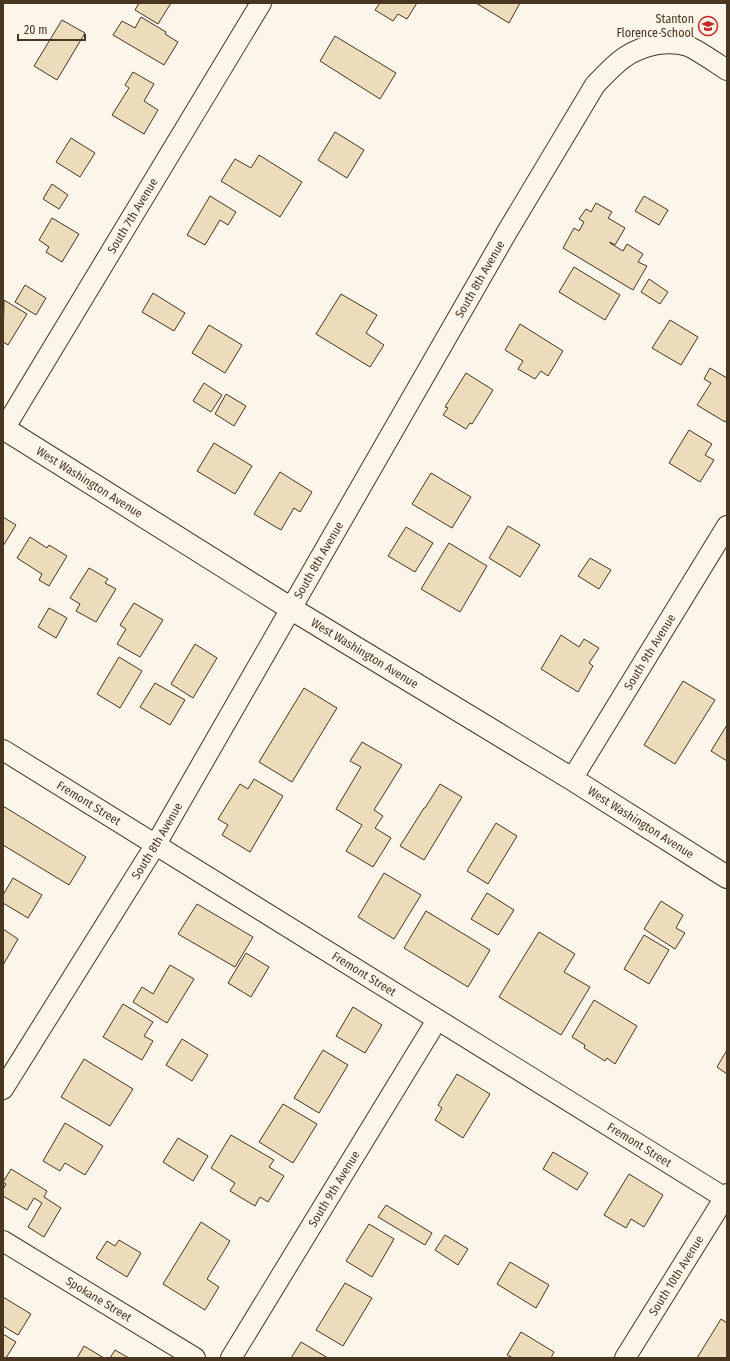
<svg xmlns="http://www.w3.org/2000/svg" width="730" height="1361" font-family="'Fira Sans Condensed',sans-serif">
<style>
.building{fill:#ecdcbc;stroke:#4a3520}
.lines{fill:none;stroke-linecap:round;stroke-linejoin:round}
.street-casing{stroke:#4a3520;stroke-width:22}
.secondary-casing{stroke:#4a3520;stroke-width:24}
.street{stroke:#fbf6e9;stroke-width:20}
.secondary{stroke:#fbf6e9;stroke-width:22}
.labels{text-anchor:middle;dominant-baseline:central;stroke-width:3;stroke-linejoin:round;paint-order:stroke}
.poi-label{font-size:12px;fill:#4a3520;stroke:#fbf6e9;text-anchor:end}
.street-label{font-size:12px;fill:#4a3520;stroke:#fbf6e9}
</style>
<rect width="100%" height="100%" fill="#fbf6e9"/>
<path class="building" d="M 139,3 L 171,3 L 158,24 L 135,10 Z
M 380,3 L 417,3 L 407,19 L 398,14 L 393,21 L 375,10 Z
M 476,3 L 520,3 L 509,23 Z
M 141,17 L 166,32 L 165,34 L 178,42 L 164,65 L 113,35 L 122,21 L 135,28 Z
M 62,20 L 85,33 L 57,80 L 34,66 Z
M 335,36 L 396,73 L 380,99 L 320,61 Z
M 133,72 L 154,84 L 144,101 L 158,110 L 144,134 L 112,115 L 129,88 L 125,85 Z
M 335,132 L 364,150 L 347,178 L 318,160 Z
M 71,138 L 95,153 L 80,177 L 56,162 Z
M 259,155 L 302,182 L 280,217 L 221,181 L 235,159 L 251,168 Z
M 52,184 L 68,195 L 59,209 L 43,199 Z
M 210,196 L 236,212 L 228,225 L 220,220 L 205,245 L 187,235 Z
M 644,196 L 668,210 L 659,225 L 635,211 Z
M 596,203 L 612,212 L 608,218 L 625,228 L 615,245 L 610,242 L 610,243 L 623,251 L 627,244 L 643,254 L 638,262 L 647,266 L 633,290 L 563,248 L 574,228 L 579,231 L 584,222 L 579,219 L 586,209 L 591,212 Z
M 52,218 L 79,234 L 62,262 L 46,252 L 49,247 L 39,240 Z
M 574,267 L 620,295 L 605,320 L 559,292 Z
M 649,279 L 668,292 L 660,304 L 641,292 Z
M 25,285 L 46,298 L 36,315 L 15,302 Z
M 153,293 L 185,313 L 174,331 L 142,312 Z
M 341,294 L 377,315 L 366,333 L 384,345 L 370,367 L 316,334 Z
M 4,300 L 27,314 L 8,345 L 3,342 Z
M 670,320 L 698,337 L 681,365 L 652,348 Z
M 520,324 L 563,351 L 548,376 L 541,371 L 535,379 L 518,369 L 523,361 L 505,350 Z
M 209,325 L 242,345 L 225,373 L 192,353 Z
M 710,368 L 727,378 L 727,419 L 725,422 L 697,405 L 711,383 L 704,379 Z
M 466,373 L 493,390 L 472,424 L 470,423 L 466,429 L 443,415 L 448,408 L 445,407 Z
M 204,383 L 222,395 L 211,412 L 193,401 Z
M 226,394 L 246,406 L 234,426 L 215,414 Z
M 689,430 L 712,444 L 705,455 L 714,460 L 700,482 L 669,463 Z
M 214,443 L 252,466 L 235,494 L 197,471 Z
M 280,472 L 312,492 L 300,512 L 294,508 L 281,530 L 254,514 Z
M 431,473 L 471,497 L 452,528 L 412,504 Z
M 3,517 L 16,525 L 3,546 Z
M 508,526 L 540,545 L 520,577 L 489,558 Z
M 406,527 L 433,543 L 415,572 L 388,556 Z
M 30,537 L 47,548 L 49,545 L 67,556 L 49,586 L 39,580 L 42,574 L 17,558 Z
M 449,543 L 487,566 L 460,612 L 421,589 Z
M 590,558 L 611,570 L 599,589 L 578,576 Z
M 89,568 L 108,579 L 105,583 L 116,589 L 96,622 L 76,611 L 80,604 L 70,598 Z
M 134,603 L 163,620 L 140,657 L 117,644 L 126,629 L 120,625 Z
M 49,608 L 67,618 L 56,638 L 38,627 Z
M 561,635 L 579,647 L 584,639 L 599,648 L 589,663 L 593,666 L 578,692 L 541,669 Z
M 195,644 L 217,658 L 193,698 L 171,684 Z
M 119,657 L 142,671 L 120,708 L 97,694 Z
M 683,681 L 715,700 L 675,764 L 644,745 Z
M 155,683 L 185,700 L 170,725 L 140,707 Z
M 304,688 L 337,708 L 292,782 L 259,762 Z
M 727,725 L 727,761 L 711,751 Z
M 362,742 L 402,765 L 374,810 L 383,816 L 375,828 L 391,838 L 373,867 L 346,851 L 362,825 L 336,809 L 361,767 L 350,761 Z
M 254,779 L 283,796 L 250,852 L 222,835 L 228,825 L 218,819 L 240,784 L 248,789 Z
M 440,784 L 462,797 L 424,860 L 400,846 L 424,808 L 425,808 Z
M 3,806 L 86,857 L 69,885 L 3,845 Z
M 496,823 L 517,836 L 488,884 L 467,871 Z
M 384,873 L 421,895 L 394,939 L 358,917 Z
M 13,878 L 42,895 L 28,918 L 3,903 L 3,895 Z
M 487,893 L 514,910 L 498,935 L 471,919 Z
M 661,901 L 683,915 L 676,928 L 685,933 L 675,949 L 644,929 Z
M 197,904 L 253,937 L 235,967 L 178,934 Z
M 426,911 L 490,950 L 468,987 L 404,948 Z
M 3,929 L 18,939 L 3,965 Z
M 539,932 L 575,954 L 564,972 L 590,987 L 561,1035 L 499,997 Z
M 644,935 L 669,950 L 649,984 L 624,969 Z
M 246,953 L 269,967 L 251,997 L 228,983 Z
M 170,965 L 194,979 L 167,1023 L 133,1002 L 142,987 L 153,994 Z
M 594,1000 L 637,1026 L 615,1064 L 607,1058 L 605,1061 L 584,1048 L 585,1045 L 572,1037 Z
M 123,1004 L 153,1022 L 144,1036 L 153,1041 L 142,1060 L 103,1037 Z
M 353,1007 L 382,1025 L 365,1053 L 336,1036 Z
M 182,1039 L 208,1055 L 192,1081 L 166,1065 Z
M 323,1050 L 348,1065 L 319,1113 L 294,1098 Z
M 727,1050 L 727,1074 L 717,1067 Z
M 84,1059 L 133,1089 L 110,1126 L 61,1097 Z
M 457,1074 L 490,1094 L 463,1138 L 435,1120 L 442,1108 L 438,1105 Z
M 283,1104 L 317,1124 L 293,1163 L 259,1142 Z
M 65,1123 L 103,1146 L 85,1175 L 65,1163 L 60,1171 L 43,1161 Z
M 231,1135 L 274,1160 L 269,1167 L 284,1176 L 268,1202 L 260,1197 L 255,1206 L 230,1191 L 235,1183 L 211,1168 Z
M 178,1138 L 208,1156 L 193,1181 L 163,1162 Z
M 553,1152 L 588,1173 L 577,1190 L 543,1169 Z
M 11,1169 L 47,1191 L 44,1197 L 61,1208 L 44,1237 L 28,1227 L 42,1203 L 34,1198 L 27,1210 L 3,1196 L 3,1189 L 6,1184 L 3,1182 Z
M 629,1174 L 663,1195 L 644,1227 L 631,1219 L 626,1228 L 604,1215 Z
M 386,1205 L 432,1233 L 425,1245 L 378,1217 Z
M 201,1222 L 230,1241 L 207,1279 L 219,1287 L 205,1310 L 163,1284 Z
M 369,1224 L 394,1239 L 372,1277 L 346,1261 Z
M 445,1235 L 468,1249 L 458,1265 L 435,1250 Z
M 119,1240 L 141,1253 L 127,1277 L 96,1258 L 107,1241 L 115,1246 Z
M 510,1262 L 549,1285 L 536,1308 L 497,1284 Z
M 345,1283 L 372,1298 L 343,1346 L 316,1330 Z
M 3,1297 L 31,1314 L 18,1335 L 3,1326 Z
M 721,1319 L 727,1323 L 727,1358 L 697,1358 Z
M 521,1332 L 554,1352 L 551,1358 L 513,1358 L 507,1355 Z
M 3,1334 L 16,1342 L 6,1358 L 3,1358 Z
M 301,1342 L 328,1358 L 291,1358 Z
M 84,1346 L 104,1358 L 77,1358 Z
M 115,1350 L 129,1358 L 110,1358 Z"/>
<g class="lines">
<g class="street-casing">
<g id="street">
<path id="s1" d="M 4,429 L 261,3"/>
<path id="s2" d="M 3,750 L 725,1198"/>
<path id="s3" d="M 572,779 L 727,526"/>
<path id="s4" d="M 3,1089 L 156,844 L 507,232 L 595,85 C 616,63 627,50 658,44 C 667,43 679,43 688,46 C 699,51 716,63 727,70"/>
<path id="s5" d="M 3,1241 L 195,1358"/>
<path id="s6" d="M 231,1358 L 437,1020"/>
<path id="s7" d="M 625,1358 L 727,1194"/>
</g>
</g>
<g class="secondary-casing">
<g id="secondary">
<path id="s8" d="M 3,428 L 290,608 L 572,779 L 727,877"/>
</g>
</g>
<use href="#street" class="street"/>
<use href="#secondary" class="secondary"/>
</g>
<defs>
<g id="school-ring" transform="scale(1)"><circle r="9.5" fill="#fbf6e9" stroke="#c62828" stroke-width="1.5"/><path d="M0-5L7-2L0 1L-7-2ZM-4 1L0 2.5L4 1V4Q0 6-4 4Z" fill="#c62828"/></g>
</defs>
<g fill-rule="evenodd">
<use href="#school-ring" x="708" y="26"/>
</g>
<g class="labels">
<g class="poi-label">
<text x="694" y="19">Stanton<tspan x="694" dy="14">Florence School</tspan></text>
</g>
<g class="street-label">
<text stroke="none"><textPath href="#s1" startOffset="249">South 7th Avenue</textPath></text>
<text stroke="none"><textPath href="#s4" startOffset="940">South 8th Avenue</textPath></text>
<text stroke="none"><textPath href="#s8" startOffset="102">West Washington Avenue</textPath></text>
<text stroke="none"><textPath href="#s4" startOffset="616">South 8th Avenue</textPath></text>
<text stroke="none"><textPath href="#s3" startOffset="149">South 9th Avenue</textPath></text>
<text stroke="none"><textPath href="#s8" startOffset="426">West Washington Avenue</textPath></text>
<text stroke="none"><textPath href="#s2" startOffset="101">Fremont Street</textPath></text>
<text stroke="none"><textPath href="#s8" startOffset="750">West Washington Avenue</textPath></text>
<text stroke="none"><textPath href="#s4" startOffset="292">South 8th Avenue</textPath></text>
<text stroke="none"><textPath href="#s2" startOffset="425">Fremont Street</textPath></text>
<text stroke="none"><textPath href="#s2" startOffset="749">Fremont Street</textPath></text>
<text stroke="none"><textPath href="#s6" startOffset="198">South 9th Avenue</textPath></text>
<text stroke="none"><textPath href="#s7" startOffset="97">South 10th Avenue</textPath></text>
<text stroke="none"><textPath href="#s5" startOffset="112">Spokane Street</textPath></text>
</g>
</g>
<rect width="730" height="1361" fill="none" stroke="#4a3520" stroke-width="8"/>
<path d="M18 34v6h67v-6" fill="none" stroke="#4a3520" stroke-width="2"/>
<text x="24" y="34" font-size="12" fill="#4a3520" stroke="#fbf6e9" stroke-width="3" paint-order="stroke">20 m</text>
</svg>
